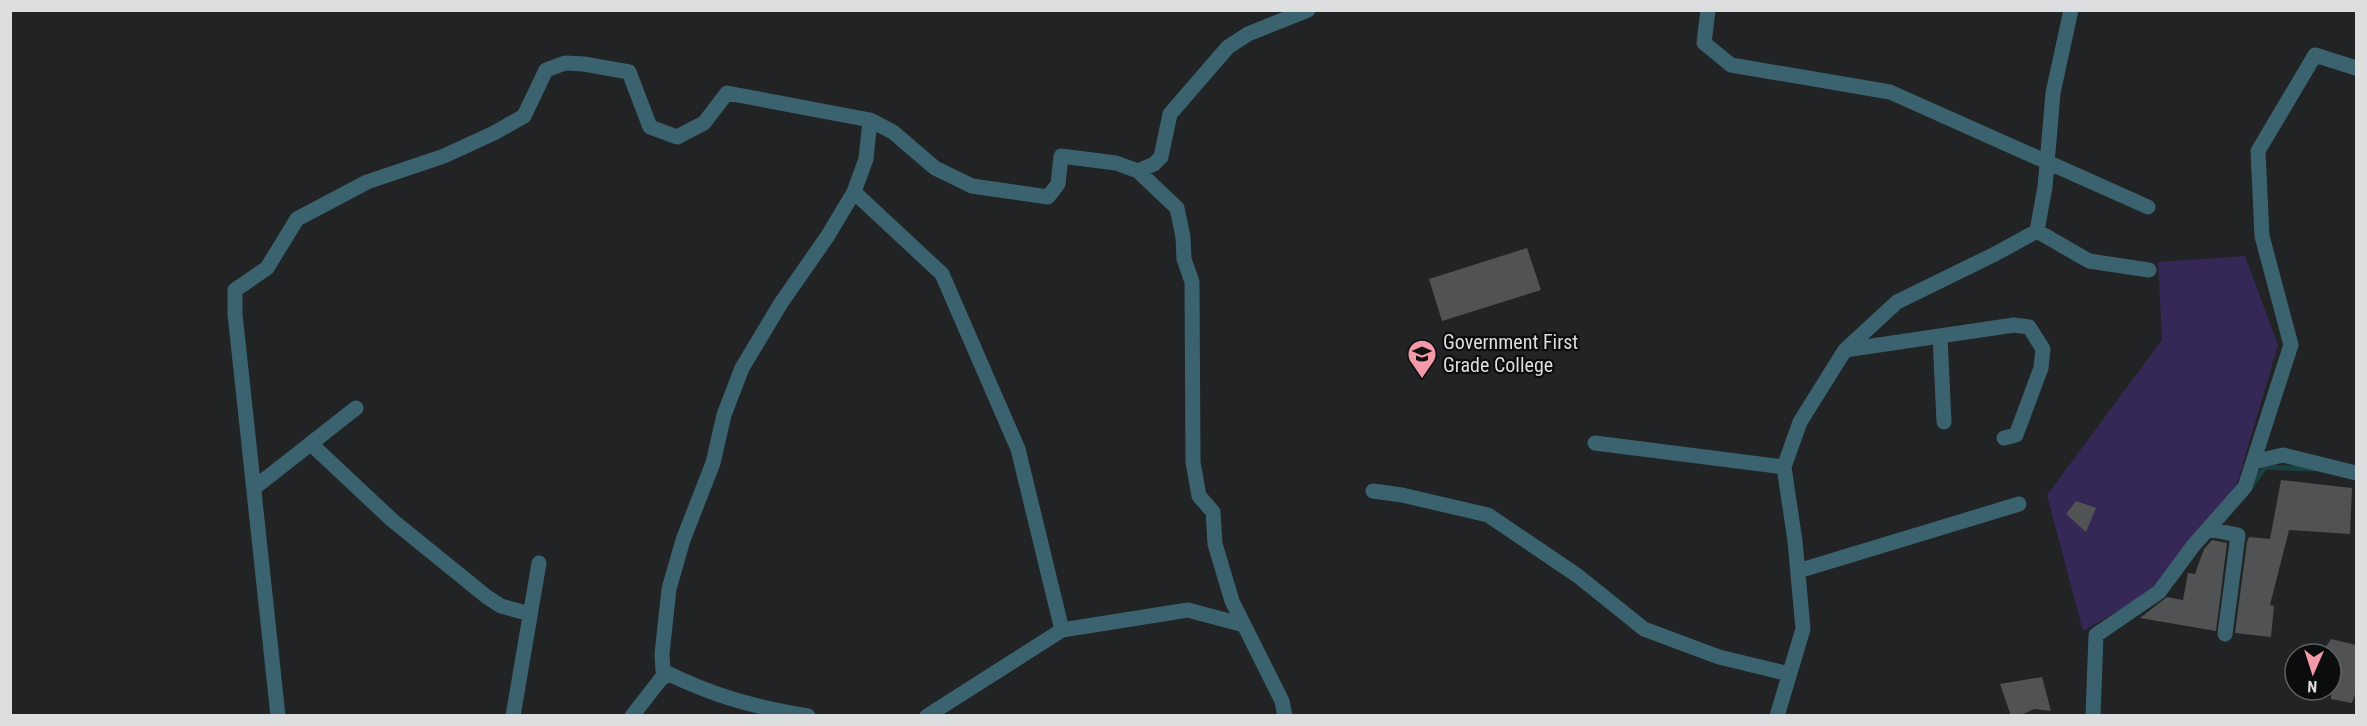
<svg xmlns="http://www.w3.org/2000/svg" width="2367" height="726" font-family="'Roboto Condensed',sans-serif">
<style>
.green{fill:#352856}
.lines{fill:none;stroke-linecap:round;stroke-linejoin:round}
.stream{stroke:#1a4140;stroke-width:5}
.building{fill:#515254}
.minor{stroke:#3b636f;stroke-width:15}
.labels{text-anchor:middle;dominant-baseline:central;stroke-width:4.5;stroke-linejoin:round;paint-order:stroke}
.poi-label{font-size:20px;fill:#dddedf;stroke:#0b0c0d;text-anchor:start}
</style>
<rect width="100%" height="100%" fill="#212324"/>
<path class="green" d="M 2245,256 L 2278,345 L 2237,484 L 2159,581 L 2143,596 L 2083,631 L 2047,495 L 2162,340 L 2158,262 Z"/>
<g class="lines">
<path class="stream" d="M 2251,487 L 2265,467 L 2313,469"/>
</g>
<path class="building" d="M 1527,248 L 1541,290 L 1442,321 L 1429,279 Z
M 2281,480 L 2352,488 L 2350,534 L 2289,530 L 2270,605 L 2274,606 L 2271,637 L 2235,633 L 2247,542 L 2249,537 L 2270,539 Z
M 2076,501 L 2096,508 L 2086,532 L 2066,514 Z
M 2212,540 L 2227,543 L 2216,631 L 2140,618 L 2167,597 L 2183,600 L 2188,573 L 2195,574 L 2204,549 Z
M 2331,639 L 2356,645 L 2356,692 L 2352,703 L 2331,699 L 2331,654 L 2321,654 Z
M 2042,677 L 2051,711 L 2034,709 L 2019,716 L 2011,716 L 2000,684 Z"/>
<g class="lines">
<path class="minor" d="M 1708,10 L 1704,43 L 1731,65 L 1890,92 L 2148,207
M 1138,171 L 1177,208 L 1183,237 L 1184,259 L 1192,282 L 1193,462 L 1199,496 L 1213,512 L 1215,544 L 1232,601 L 1282,701 L 1285,716
M 854,192 L 942,274 L 1018,449 L 1062,630
M 2037,231 L 2089,261 L 2149,270
M 1940,337 L 1944,422
M 1845,350 L 2014,325 L 2029,327 L 2043,349 L 2041,368 L 2016,435 L 2004,438
M 1595,443 L 1784,467
M 311,444 L 392,520 L 487,597 L 501,606 L 530,614
M 2253,462 L 2283,455 L 2356,473
M 254,488 L 356,408
M 1373,491 L 1402,495 L 1488,515 L 1578,576 L 1644,629 L 1719,657 L 1789,674
M 2208,529 L 2238,535 L 2225,634
M 1798,571 L 2019,504
M 278,716 L 235,314 L 235,290 L 267,268 L 297,219 L 367,182 L 444,156 L 494,133 L 524,116 L 546,70 L 565,63 L 584,64 L 629,72 L 650,127 L 677,137 L 704,123 L 727,93 L 870,120 L 893,132 L 935,168 L 972,186 L 1048,197 L 1058,184 L 1061,156 L 1116,163 L 1138,171 L 1154,164 L 1161,157 L 1170,114 L 1228,47 L 1248,34 L 1308,10
M 513,716 L 539,563
M 632,716 L 660,680 L 668,674
M 808,716 C 754,707 713,696 663,671 L 662,654 L 669,589 L 683,540 L 713,463 L 724,415 L 742,368 L 781,303 L 827,237 L 854,192 L 866,159 L 870,120
M 927,716 L 1062,630 L 1188,610 L 1244,625
M 1777,716 L 1803,629 L 1795,541 L 1784,467 L 1800,422 L 1845,350 L 1897,302 L 1995,254 L 2037,231 L 2045,187 L 2053,93 L 2071,10
M 2093,716 L 2096,635 L 2159,592 L 2193,546 L 2245,487 L 2291,345 L 2262,236 L 2258,151 L 2315,55 L 2356,68"/>
</g>
<defs>
<g id="university-pin" transform="scale(1.5)"><path d="M0 17L-7.5 6A9.5 9.5 0 1 1 7.5 6Z" fill="#f39aa9" stroke="#0b0c0d"/><path d="M0-5L7-2L0 1L-7-2ZM-4 1L0 2.5L4 1V4Q0 6-4 4Z" fill="#111"/></g>
</defs>
<g fill-rule="evenodd">
<use href="#university-pin" x="1422" y="354"/>
</g>
<g class="labels">
<g class="poi-label">
<text x="1443" y="342">Government First<tspan x="1443" dy="23">Grade College</tspan></text>
</g>
</g>
<rect width="2367" height="726" fill="none" stroke="#dddedf" stroke-width="24"/>
<g transform="translate(2313 672) rotate(183)"><circle r="28" fill="#0b0c0d" stroke="#5f6061" stroke-width="1.5"/>
<path d="M0-4.5L10 22L0 15L-10 22Z" fill="#f39aa9"/>
<text y="-9" font-size="16" font-weight="bold" text-anchor="middle" fill="#dddedf">N</text>
</g>
</svg>
